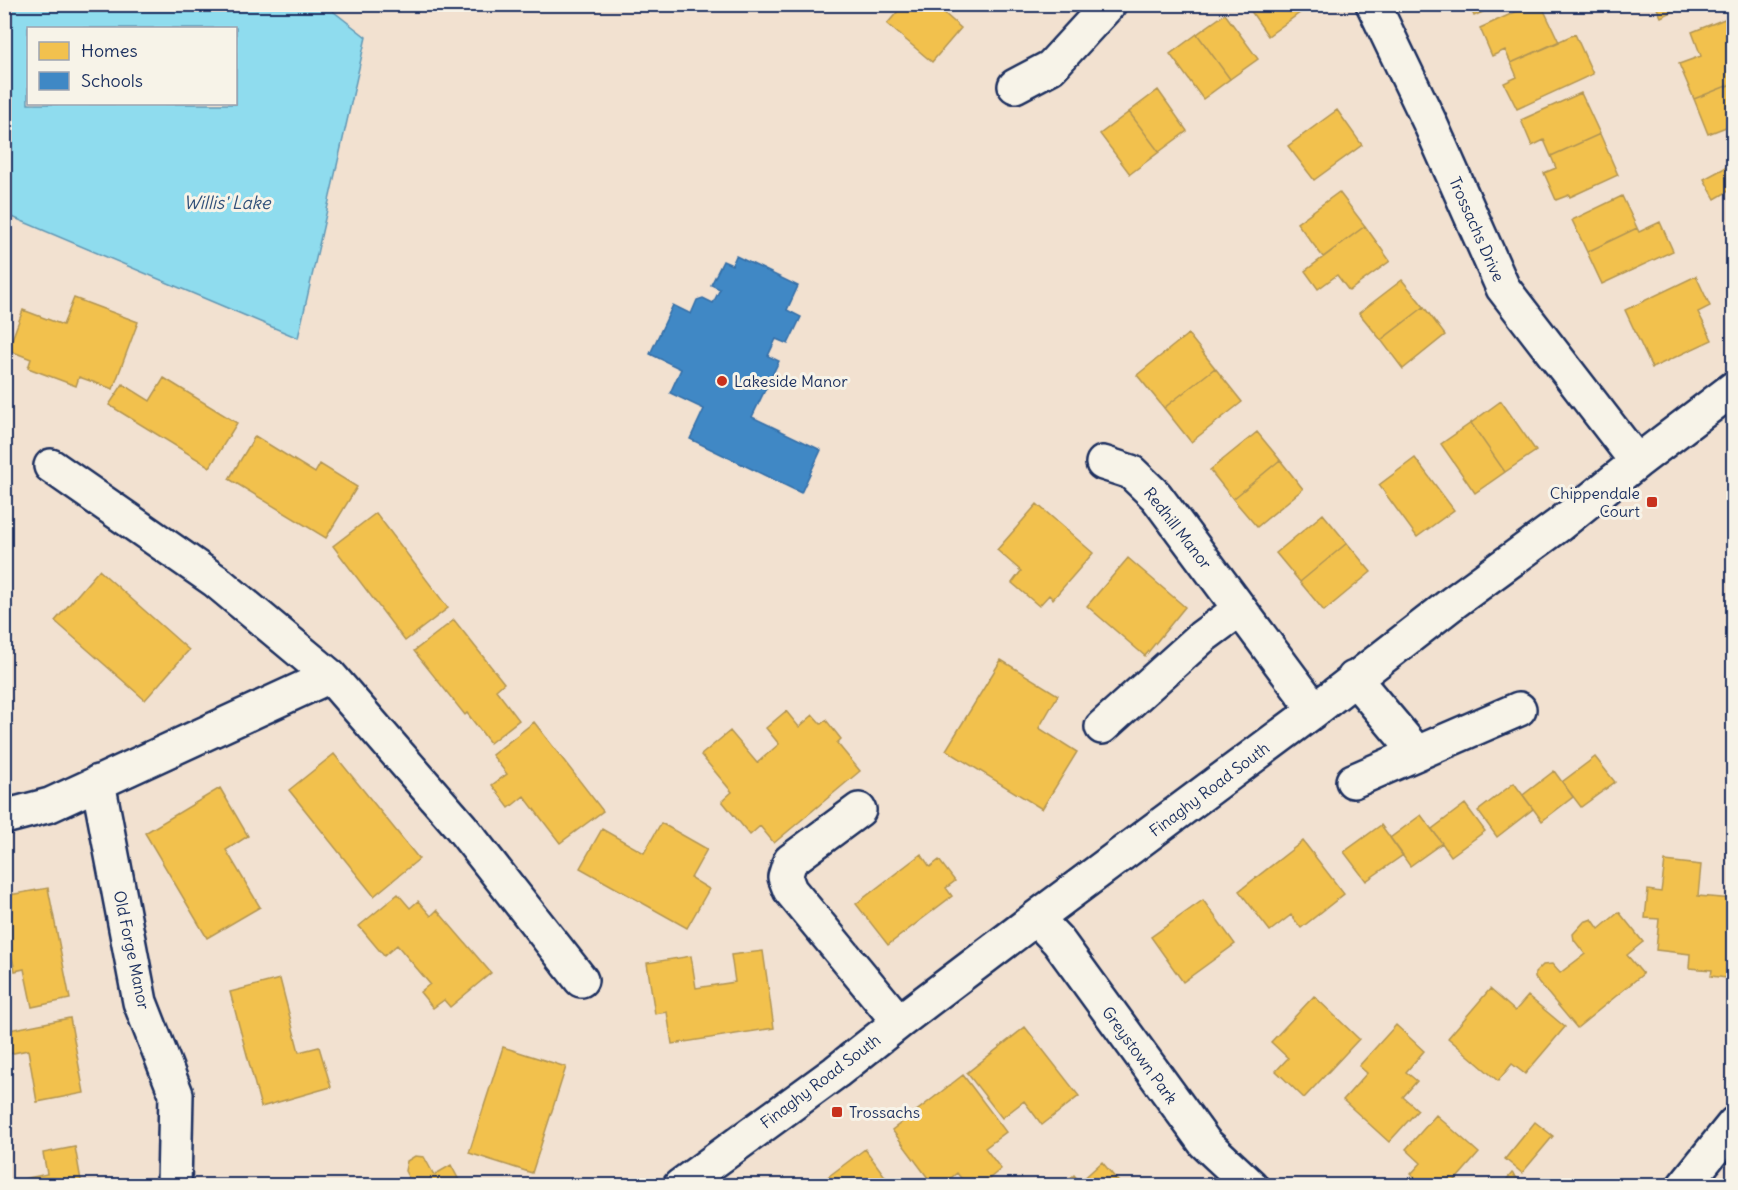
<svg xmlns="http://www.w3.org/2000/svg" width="1738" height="1190" font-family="Delius,sans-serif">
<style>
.water{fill:#8fdcee;stroke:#6197b4;stroke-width:1.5;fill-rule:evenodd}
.homes{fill:#f2c14e;stroke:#b29553;stroke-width:1.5}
.schools{fill:#3f88c5;stroke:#346da6;stroke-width:1.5}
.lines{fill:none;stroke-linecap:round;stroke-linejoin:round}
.minor-casing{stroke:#1b2f5e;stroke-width:38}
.minor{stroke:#f7f3e8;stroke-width:33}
.poi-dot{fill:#c8321e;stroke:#f7f3e8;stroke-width:2}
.labels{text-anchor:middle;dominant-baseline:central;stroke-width:6;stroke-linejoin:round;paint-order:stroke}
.street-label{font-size:16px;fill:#1b2f5e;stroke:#f7f3e8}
.poi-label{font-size:16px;fill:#1b2f5e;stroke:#f7f3e8;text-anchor:start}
.water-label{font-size:18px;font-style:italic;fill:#32527b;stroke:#f7f3e8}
</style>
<rect width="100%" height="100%" fill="#f2e1d0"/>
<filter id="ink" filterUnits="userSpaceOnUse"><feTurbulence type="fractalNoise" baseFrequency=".0167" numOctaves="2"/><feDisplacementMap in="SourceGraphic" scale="12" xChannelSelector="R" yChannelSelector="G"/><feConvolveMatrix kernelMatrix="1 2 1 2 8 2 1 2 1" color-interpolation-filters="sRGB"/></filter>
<g filter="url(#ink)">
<path class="water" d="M 5,4 L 325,5 L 366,37 L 298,338 L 5,214 ZM 28,28 L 236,28 L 236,104 L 28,104 Z"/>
<path class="homes" d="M 904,4 L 934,4 L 961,28 L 932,62 L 887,24 Z
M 1246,4 L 1295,4 L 1301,12 L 1268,36 Z
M 1469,4 L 1500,4 L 1474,16 Z
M 1533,4 L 1541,4 L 1559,42 L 1511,63 L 1505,50 L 1492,56 L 1480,28 Z
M 1655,4 L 1689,4 L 1661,17 Z
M 1225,14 L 1258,59 L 1230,79 L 1197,34 Z
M 1727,18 L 1734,34 L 1734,83 L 1694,99 L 1679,64 L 1701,56 L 1692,32 Z
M 1197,34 L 1230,79 L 1203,99 L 1170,54 Z
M 1575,34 L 1593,74 L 1517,109 L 1504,83 L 1517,77 L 1511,63 Z
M 1734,83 L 1734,124 L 1708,134 L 1694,99 Z
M 1158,90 L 1187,131 L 1159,152 L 1129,112 Z
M 1581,93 L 1600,134 L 1551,156 L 1544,140 L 1532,146 L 1521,120 Z
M 1337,110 L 1362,145 L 1314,180 L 1288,146 Z
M 1129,112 L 1159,152 L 1130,174 L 1100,134 Z
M 1600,134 L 1618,175 L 1570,197 L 1569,195 L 1556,200 L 1544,173 L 1556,168 L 1551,156 Z
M 1734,163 L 1734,191 L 1732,189 L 1715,199 L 1704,179 Z
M 1339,192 L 1365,226 L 1323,257 L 1297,223 Z
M 1622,196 L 1637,228 L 1587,252 L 1572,220 Z
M 1660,222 L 1673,251 L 1602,284 L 1587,252 L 1637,228 L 1639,232 Z
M 1365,226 L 1390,261 L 1349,291 L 1337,275 L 1318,289 L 1305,271 Z
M 1734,228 L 1734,247 L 1726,233 Z
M 1696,276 L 1710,306 L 1698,312 L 1712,340 L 1652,368 L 1625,310 Z
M 1402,280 L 1424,307 L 1381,340 L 1359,313 Z
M 74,298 L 138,322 L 113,389 L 79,377 L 76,386 L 28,368 L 31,359 L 8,350 L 23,310 L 63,325 Z
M 1424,307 L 1445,335 L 1403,369 L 1381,340 Z
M 1188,334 L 1215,368 L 1164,408 L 1137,375 Z
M 1215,368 L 1242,402 L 1191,442 L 1164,408 Z
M 164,378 L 237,423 L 210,467 L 109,405 L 123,384 L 150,401 Z
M 1501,401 L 1536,451 L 1505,472 L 1471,423 Z
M 1471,423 L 1505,472 L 1475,493 L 1441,444 Z
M 1257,432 L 1280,460 L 1233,499 L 1210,470 Z
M 255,436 L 315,473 L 320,464 L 357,487 L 326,538 L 229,479 Z
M 1415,458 L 1454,510 L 1417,537 L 1379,485 Z
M 1280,460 L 1303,489 L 1257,527 L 1233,499 Z
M 1037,504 L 1093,553 L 1053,599 L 1049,595 L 1039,606 L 1012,583 L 1021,571 L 997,550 Z
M 376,513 L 448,608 L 405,641 L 333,546 Z
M 1323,514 L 1347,543 L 1300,582 L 1276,553 Z
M 1347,543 L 1371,572 L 1324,611 L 1300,582 Z
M 1128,558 L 1185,607 L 1145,656 L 1087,606 Z
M 99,570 L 189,650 L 145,700 L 55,621 Z
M 454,620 L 504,683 L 496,690 L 519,720 L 490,743 L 467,713 L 465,715 L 414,651 Z
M 1001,660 L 1058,695 L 1039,728 L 1077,752 L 1042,809 L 946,750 Z
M 786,711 L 799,727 L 813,715 L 821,724 L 826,720 L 841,739 L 837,743 L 860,771 L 774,843 L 760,826 L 750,835 L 722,801 L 732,792 L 701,755 L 730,731 L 757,763 L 779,744 L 766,728 Z
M 534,722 L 603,811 L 560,843 L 524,796 L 509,808 L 492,785 L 507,774 L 492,755 Z
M 334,754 L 419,859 L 374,896 L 289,790 Z
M 1595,757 L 1615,782 L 1581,807 L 1562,782 Z
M 1554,771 L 1573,797 L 1542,821 L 1523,795 Z
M 1514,783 L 1533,809 L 1497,837 L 1478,811 Z
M 220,788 L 248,836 L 226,850 L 260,907 L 207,938 L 145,833 Z
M 1465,804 L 1485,831 L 1451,856 L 1432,829 Z
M 1421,815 L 1442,843 L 1410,866 L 1390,838 Z
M 661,823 L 707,849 L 691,878 L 709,889 L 687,928 L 580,868 L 602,829 L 644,853 Z
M 1381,825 L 1403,855 L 1366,881 L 1344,852 Z
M 1303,841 L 1344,894 L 1301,928 L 1291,915 L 1270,931 L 1239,891 Z
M 921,854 L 930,867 L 939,860 L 955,881 L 946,888 L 952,896 L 888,945 L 856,904 Z
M 1665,861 L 1701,865 L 1698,896 L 1734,899 L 1734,979 L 1711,976 L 1712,970 L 1689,968 L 1690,954 L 1656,950 L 1659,919 L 1645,918 L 1648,890 L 1661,892 Z
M 48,888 L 70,999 L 32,1007 L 24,969 L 15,971 L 9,943 L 4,944 L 4,896 Z
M 398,894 L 410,908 L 418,901 L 431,916 L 437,910 L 491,973 L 450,1007 L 444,1000 L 433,1008 L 420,992 L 430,984 L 397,945 L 384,956 L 359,926 Z
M 1203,900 L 1235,944 L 1183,982 L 1151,937 Z
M 1619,912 L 1643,942 L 1627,955 L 1643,974 L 1577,1028 L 1535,978 L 1535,973 L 1543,965 L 1552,964 L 1560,973 L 1585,954 L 1574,940 L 1573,934 L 1584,922 L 1592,919 L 1599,929 Z
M 763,951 L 774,1028 L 672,1044 L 667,1012 L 655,1014 L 647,963 L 691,956 L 696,988 L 735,982 L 731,955 Z
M 280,979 L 299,1052 L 319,1047 L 331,1087 L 261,1107 L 230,992 Z
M 1490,989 L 1515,1011 L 1528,996 L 1565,1027 L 1525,1074 L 1512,1064 L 1498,1081 L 1448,1038 Z
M 1314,996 L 1359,1039 L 1304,1098 L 1276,1071 L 1288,1058 L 1271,1042 Z
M 70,1018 L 84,1093 L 37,1102 L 28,1050 L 4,1055 L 4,1031 Z
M 1396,1025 L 1424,1051 L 1406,1072 L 1417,1081 L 1403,1097 L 1418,1110 L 1389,1142 L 1343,1100 L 1367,1073 L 1359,1066 Z
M 1025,1027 L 1079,1096 L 1042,1125 L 1024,1101 L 1002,1118 L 967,1073 Z
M 503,1047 L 566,1067 L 532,1173 L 469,1153 Z
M 963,1075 L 1006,1132 L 985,1148 L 1001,1169 L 980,1186 L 967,1186 L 957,1173 L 941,1186 L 934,1186 L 892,1130 Z
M 1436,1115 L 1479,1153 L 1450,1186 L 1424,1186 L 1411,1174 L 1421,1163 L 1406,1149 Z
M 1535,1122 L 1553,1136 L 1522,1173 L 1505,1159 Z
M 75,1147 L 82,1186 L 24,1186 L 23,1179 L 47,1174 L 43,1153 Z
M 865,1149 L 892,1186 L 831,1186 L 825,1179 Z
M 415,1156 L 424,1157 L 434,1175 L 451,1165 L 462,1186 L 413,1186 L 405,1171 L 407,1161 Z
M 1102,1162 L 1122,1186 L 1061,1186 L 1074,1175 L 1080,1182 Z
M 1512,1173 L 1525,1186 L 1501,1186 Z"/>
<path class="schools" d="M 736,256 L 798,286 L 787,310 L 801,317 L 788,344 L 776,339 L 768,356 L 779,361 L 752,417 L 821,450 L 801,493 L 690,439 L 704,409 L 670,393 L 681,369 L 650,354 L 673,305 L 691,314 L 697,300 L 703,298 L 713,303 L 720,289 L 711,285 L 723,261 L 732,265 Z"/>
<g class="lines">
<g class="minor-casing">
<path id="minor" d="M 1373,4 L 1430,123 L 1503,288 L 1637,462
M 1015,86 L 1051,67 L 1109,4
M 1103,463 L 1131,472 L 1156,496 L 1315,710
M 51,466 L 216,581 L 330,676 L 461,827 L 581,980
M 1354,678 L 1417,753
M 1102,727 L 1202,637 L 1240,609
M 1353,781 L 1519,709
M 98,782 L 140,1002 L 176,1094 L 174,1186
M 859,810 L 790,861 L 785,877 L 790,890 L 899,1022
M 4,817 L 50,805 L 330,676
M 1036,918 L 1058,941 L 1205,1143 L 1251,1186
M 680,1186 L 836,1072 L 899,1022 L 1036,918 L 1315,710 L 1454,602 L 1559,525 L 1637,462 L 1734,388
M 1684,1186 L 1734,1124"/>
</g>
<use href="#minor" class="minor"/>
</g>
</g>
<g class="poi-dot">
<circle cx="722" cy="381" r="6"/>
<rect x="1646" y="496" width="12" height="12" rx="3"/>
<rect x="831" y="1106" width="12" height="12" rx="3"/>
</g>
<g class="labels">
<g class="street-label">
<text transform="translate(1477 229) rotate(66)">Trossachs Drive</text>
<text transform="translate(1178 528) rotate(52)">Redhill Manor</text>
<text transform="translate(1209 789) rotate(-37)">Finaghy Road South</text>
<text transform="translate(132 950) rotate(78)">Old Forge Manor</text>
<text transform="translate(1140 1055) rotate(54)">Greystown Park</text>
<text transform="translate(820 1081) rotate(-37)">Finaghy Road South</text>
</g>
<g class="poi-label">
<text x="734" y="381">Lakeside Manor</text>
<text x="1640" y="493" text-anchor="end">Chippendale<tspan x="1640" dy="18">Court</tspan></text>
<text x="849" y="1112">Trossachs</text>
</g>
<g class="water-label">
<text x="227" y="202">Willis' Lake</text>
</g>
</g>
<rect width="1738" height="1190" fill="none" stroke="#f7f3e8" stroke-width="24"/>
<rect x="12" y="12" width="1714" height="1166" fill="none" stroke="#1b2f5e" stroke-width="2" filter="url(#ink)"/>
<rect x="27" y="27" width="210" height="78" fill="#f7f3e8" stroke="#9fa5b1" stroke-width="1.5"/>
<rect x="39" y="42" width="30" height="18" fill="#f2c14e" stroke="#9fa5b1" stroke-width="1.5"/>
<text x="81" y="57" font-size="18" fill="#1b2f5e">Homes</text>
<rect x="39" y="72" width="30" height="18" fill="#3f88c5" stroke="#9fa5b1" stroke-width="1.5"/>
<text x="81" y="87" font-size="18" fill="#1b2f5e">Schools</text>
</svg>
